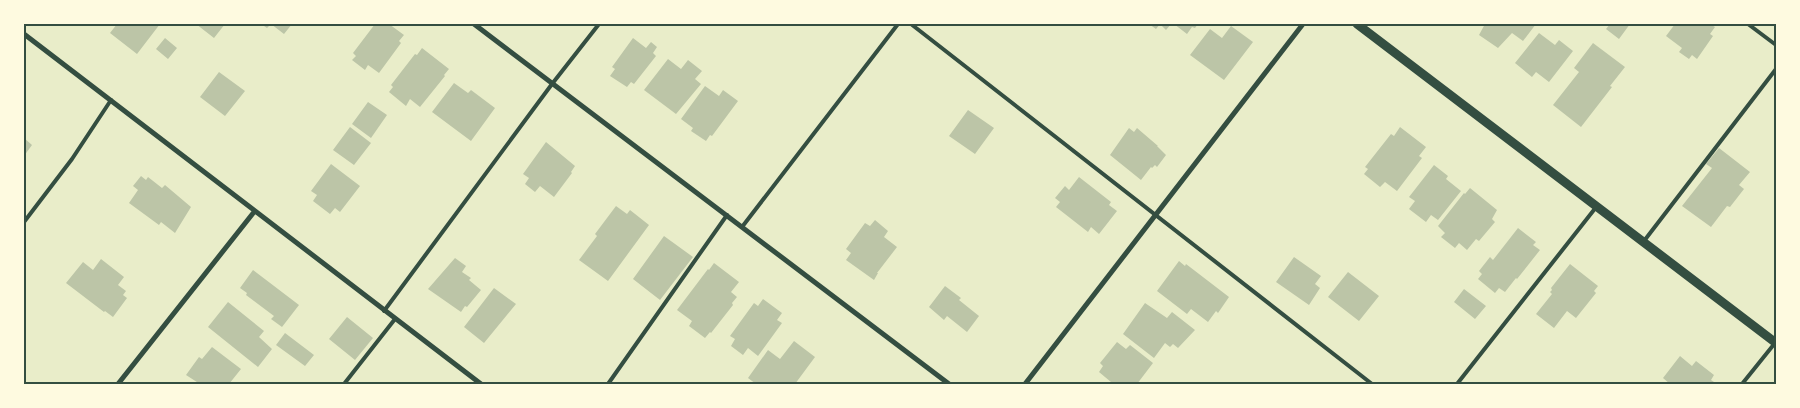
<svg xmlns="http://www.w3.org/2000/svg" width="1800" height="408" font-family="Manrope,sans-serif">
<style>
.building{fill:#bcc5a7}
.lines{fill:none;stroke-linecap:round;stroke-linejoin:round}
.service{stroke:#344e41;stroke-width:4}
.minor{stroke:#344e41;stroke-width:5}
.tertiary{stroke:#344e41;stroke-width:9}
.neatline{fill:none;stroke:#344e41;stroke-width:2}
</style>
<rect width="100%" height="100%" fill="#e9edc9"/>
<path class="building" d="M 117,24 L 160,24 L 137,54 L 110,33 Z
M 196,24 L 225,24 L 214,38 Z
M 261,24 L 292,24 L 284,34 L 271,24 L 267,28 Z
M 375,24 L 389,24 L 404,35 L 399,41 L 401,43 L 379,73 L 368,65 L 365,70 L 352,60 L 356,56 L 353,53 Z
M 1149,24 L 1171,24 L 1166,30 L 1160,24 L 1156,29 Z
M 1174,24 L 1198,24 L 1195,28 L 1192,27 L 1187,34 Z
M 1485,24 L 1536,24 L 1523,41 L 1512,33 L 1498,48 L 1479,35 Z
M 1610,24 L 1630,24 L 1619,39 L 1606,29 Z
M 1675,24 L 1710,24 L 1715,27 L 1710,34 L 1713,36 L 1697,59 L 1692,55 L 1689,59 L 1679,52 L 1682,48 L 1666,36 Z
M 1231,26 L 1253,42 L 1224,80 L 1190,55 L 1210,29 L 1222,38 Z
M 1539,33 L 1555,45 L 1559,40 L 1573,51 L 1549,82 L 1536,72 L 1532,77 L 1515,63 Z
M 165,38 L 177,48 L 168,59 L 156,49 Z
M 633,38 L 646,48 L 651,42 L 657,47 L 653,53 L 656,56 L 634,84 L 631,82 L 627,87 L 610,76 L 615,69 L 612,67 Z
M 1593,43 L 1625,67 L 1610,86 L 1612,87 L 1581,127 L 1553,105 L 1579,72 L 1574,68 Z
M 422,48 L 449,69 L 444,75 L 445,76 L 420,107 L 410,99 L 406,106 L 389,92 L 393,87 L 391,85 L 415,54 L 417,55 Z
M 668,59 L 681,69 L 688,60 L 702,71 L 695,79 L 701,84 L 676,114 L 644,90 Z
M 219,72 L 245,91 L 225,116 L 200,97 Z
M 454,83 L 468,93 L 471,90 L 495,108 L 471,141 L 432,112 Z
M 705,86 L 719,96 L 723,90 L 738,101 L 712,136 L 710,135 L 706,141 L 691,131 L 693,128 L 681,119 Z
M 368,102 L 387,115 L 371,138 L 352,124 Z
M 968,110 L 994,128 L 975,154 L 949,136 Z
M 350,127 L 371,143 L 354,165 L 333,150 Z
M 1400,127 L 1426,147 L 1419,156 L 1422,158 L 1397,191 L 1385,182 L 1380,187 L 1364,174 L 1368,169 L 1365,167 L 1391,134 L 1394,136 Z
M 1129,128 L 1134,132 L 1137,128 L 1158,146 L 1157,146 L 1166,155 L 1157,167 L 1155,165 L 1152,168 L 1151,167 L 1141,180 L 1110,155 Z
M 24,138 L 32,145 L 24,156 Z
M 546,142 L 575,166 L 571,172 L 572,173 L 554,197 L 540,186 L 535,192 L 525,184 L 529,178 L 523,174 Z
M 1719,148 L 1750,172 L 1739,185 L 1744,189 L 1730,207 L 1727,206 L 1711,227 L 1682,206 L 1712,168 L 1706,164 Z
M 331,164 L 360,186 L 340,212 L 335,208 L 330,214 L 313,201 L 317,195 L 311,191 Z
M 1434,165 L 1448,176 L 1446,179 L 1461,191 L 1438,220 L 1431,215 L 1426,222 L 1409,209 L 1415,201 L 1409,197 Z
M 141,176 L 146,180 L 148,177 L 162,188 L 165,185 L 191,207 L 175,233 L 161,222 L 159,225 L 129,203 L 138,190 L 133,186 Z
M 1079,177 L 1111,202 L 1109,205 L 1117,211 L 1099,234 L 1091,227 L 1088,232 L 1056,207 L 1060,202 L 1055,198 L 1065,186 L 1069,190 Z
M 1470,188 L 1497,210 L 1492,219 L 1495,222 L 1479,241 L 1476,239 L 1467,250 L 1459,243 L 1455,248 L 1441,237 L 1445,233 L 1438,226 L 1464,193 L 1465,194 Z
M 616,206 L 627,214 L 630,210 L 649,225 L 608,281 L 579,260 L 597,236 L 595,234 Z
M 875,220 L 888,231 L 884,237 L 897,247 L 877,273 L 878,273 L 874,280 L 846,260 L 851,253 L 846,249 L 865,223 L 870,226 Z
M 1518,228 L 1536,242 L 1533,245 L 1540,250 L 1517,279 L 1516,278 L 1505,292 L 1499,288 L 1495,293 L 1478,279 L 1482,274 L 1479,271 L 1490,257 L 1493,260 Z
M 664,236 L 693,257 L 660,300 L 633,279 Z
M 1294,257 L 1321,276 L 1315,284 L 1320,288 L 1309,305 L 1276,282 Z
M 455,258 L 466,266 L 462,272 L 471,278 L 469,280 L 481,290 L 467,307 L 465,306 L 461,312 L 428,289 Z
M 101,259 L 124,277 L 118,285 L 126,291 L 123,295 L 127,298 L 113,317 L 105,311 L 104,312 L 66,283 L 83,262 L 93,270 Z
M 1179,261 L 1185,266 L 1186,264 L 1229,297 L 1218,313 L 1216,311 L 1208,322 L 1191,309 L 1187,314 L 1157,291 Z
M 714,263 L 739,282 L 731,292 L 737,297 L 732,303 L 733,305 L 711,333 L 710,332 L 705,338 L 689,326 L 692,321 L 677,310 L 708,269 L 709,270 Z
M 1570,264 L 1598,286 L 1594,291 L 1596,293 L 1576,318 L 1567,311 L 1554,328 L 1536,314 L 1552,294 L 1550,292 L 1552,290 L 1551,288 Z
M 253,270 L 299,305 L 282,327 L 271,319 L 274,316 L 246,295 L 247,293 L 240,288 Z
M 1348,272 L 1379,296 L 1359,321 L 1328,297 Z
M 945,286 L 961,298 L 959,300 L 979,316 L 967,332 L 947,316 L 944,320 L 929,307 Z
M 494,288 L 516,304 L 484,343 L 464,327 Z
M 1464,289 L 1486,306 L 1475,319 L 1454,302 Z
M 763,299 L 782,313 L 777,320 L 782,323 L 758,356 L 748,348 L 743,355 L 731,346 L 735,339 L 730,336 L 754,303 L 758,306 Z
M 228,302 L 264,331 L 259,337 L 272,349 L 258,367 L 208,327 Z
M 1145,303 L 1167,318 L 1172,312 L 1195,330 L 1178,348 L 1173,344 L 1170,347 L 1165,343 L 1154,358 L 1123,334 Z
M 347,317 L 373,338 L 355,360 L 329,339 Z
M 285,333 L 314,355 L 305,366 L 276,345 Z
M 794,341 L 815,357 L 795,384 L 756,384 L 748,378 L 768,350 L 780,359 Z
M 1117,342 L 1126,349 L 1130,345 L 1153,363 L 1137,384 L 1109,384 L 1111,382 L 1099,372 L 1103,366 L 1100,363 Z
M 212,347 L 241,369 L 229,384 L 200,384 L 186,375 L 199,357 L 202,359 Z
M 1680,356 L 1692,366 L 1696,361 L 1714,375 L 1711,380 L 1714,382 L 1712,384 L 1670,384 L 1663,378 Z"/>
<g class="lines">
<path class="service" d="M 911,24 L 1372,384
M 1748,24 L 1776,45
M 24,222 L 72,159 L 111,100
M 742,227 L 898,24
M 1644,241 L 1776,69
M 384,311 L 552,84 L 599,24
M 344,384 L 395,319
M 608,384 L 727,215
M 1457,384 L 1597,206
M 1742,384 L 1775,343"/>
<path class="minor" d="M 474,24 L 949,384
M 24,34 L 481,384
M 118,384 L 254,212
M 1025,384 L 1303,24"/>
<path class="tertiary" d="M 1357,24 L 1776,343"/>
</g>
<rect width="1800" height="408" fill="none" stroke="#fefae0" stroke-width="50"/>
<rect x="25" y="25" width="1750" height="358" class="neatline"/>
</svg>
